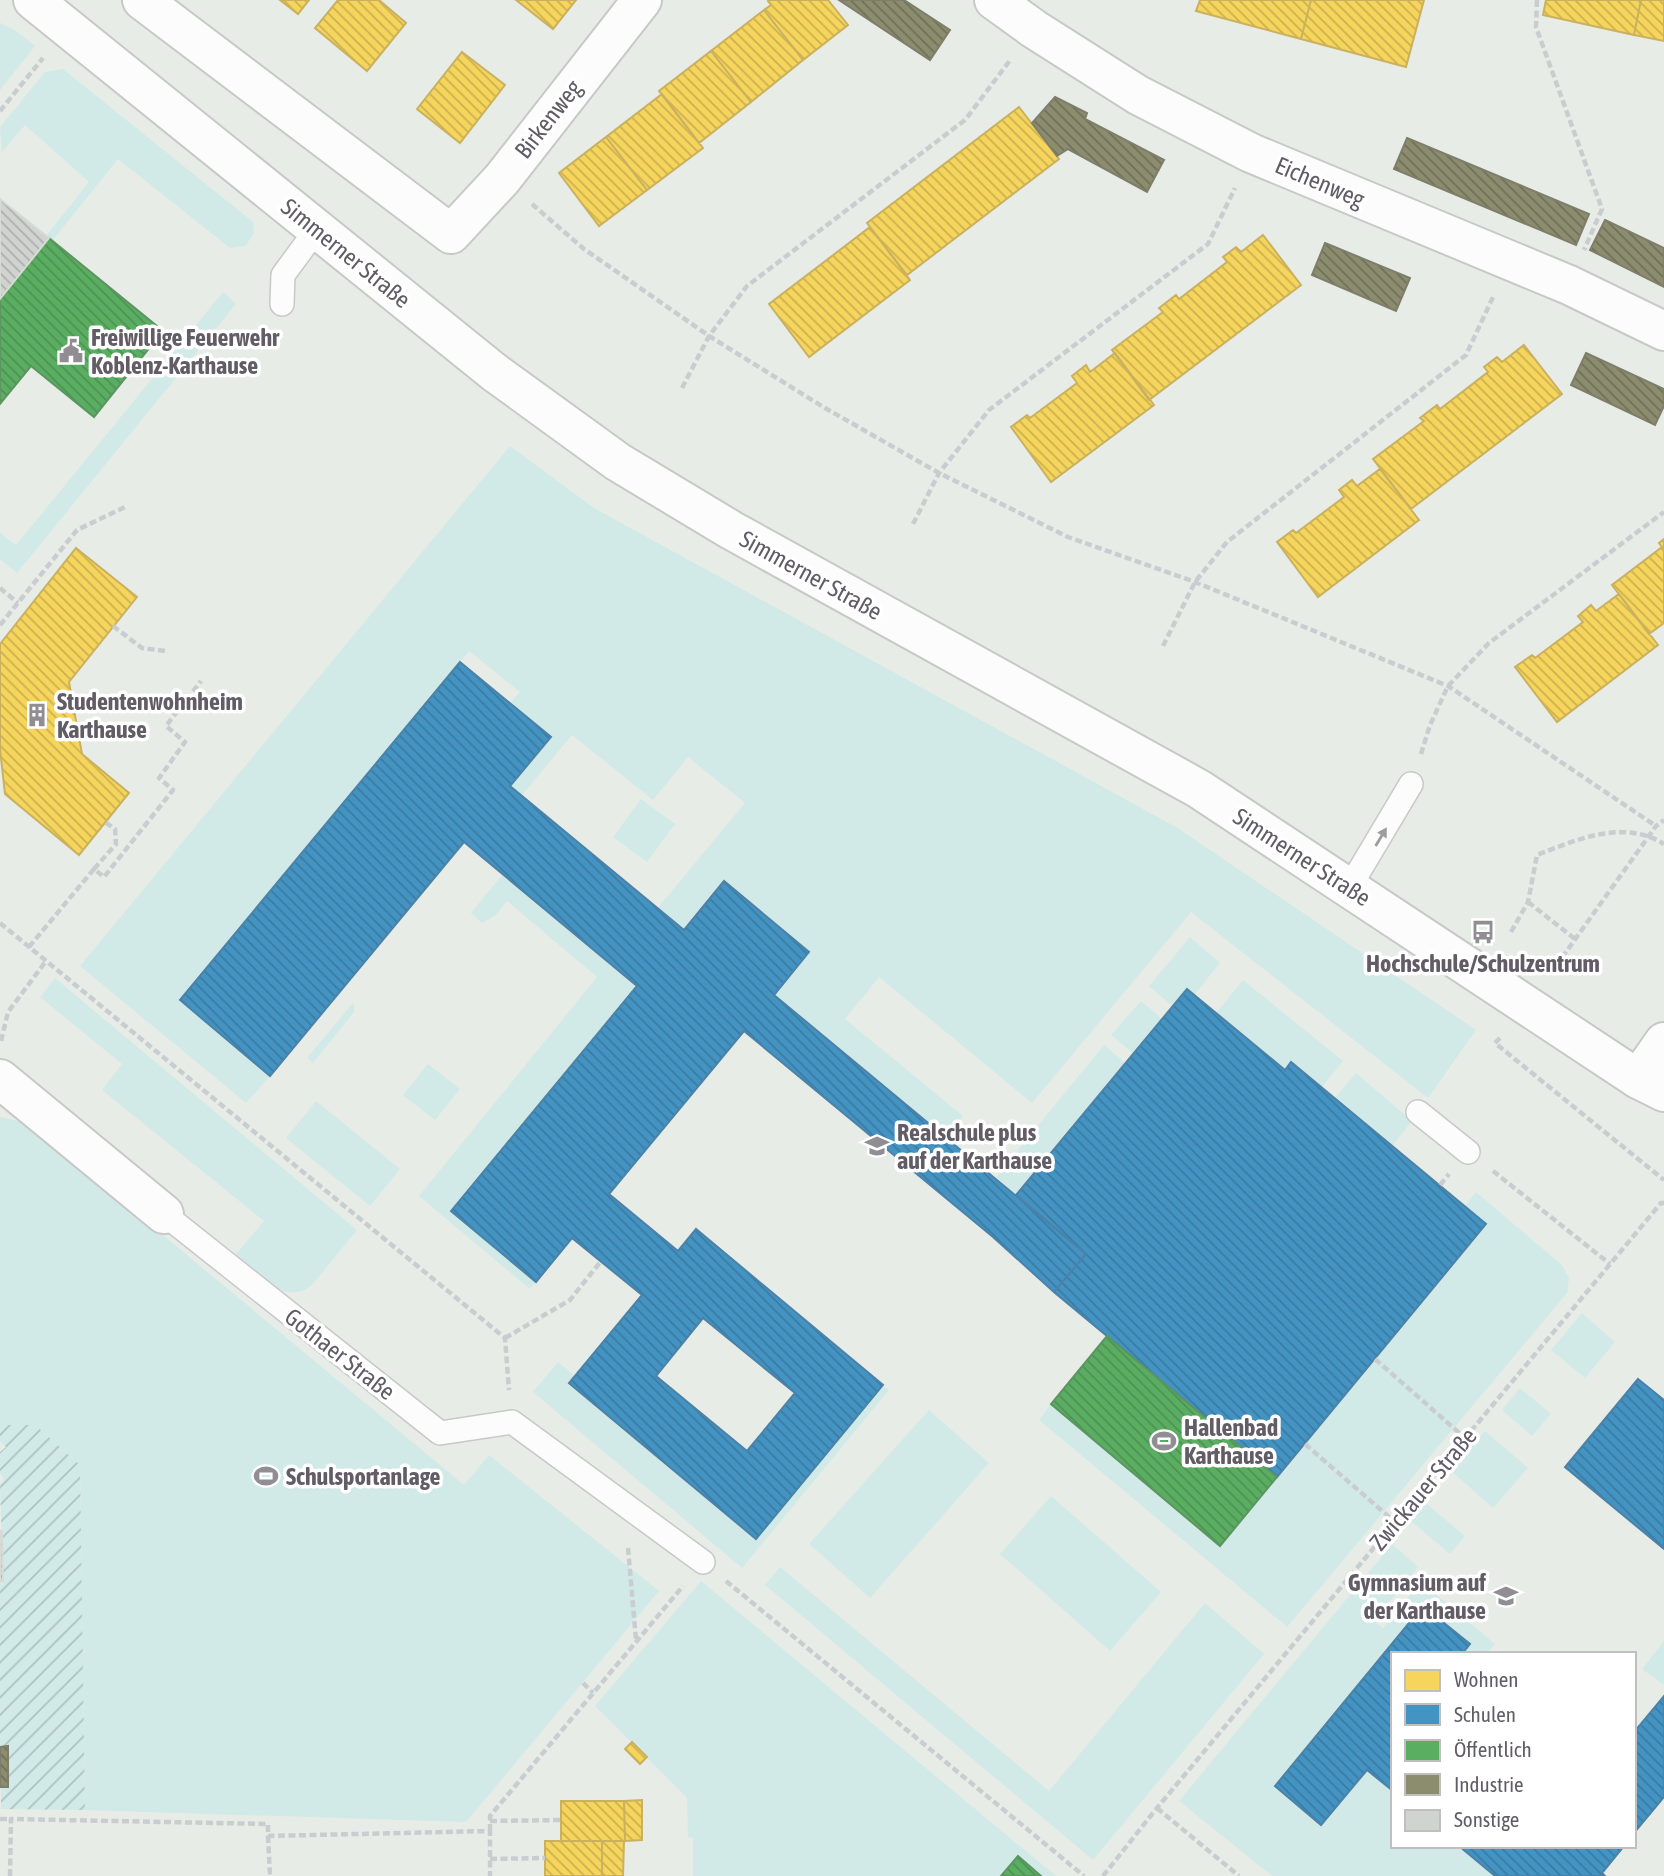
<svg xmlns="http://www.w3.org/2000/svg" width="1664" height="1876" font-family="'Asap Condensed',sans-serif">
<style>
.green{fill:#d1eae8}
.garden{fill:url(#garden-furrows)}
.homes{fill:url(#homes-back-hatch);stroke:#c9b15f;stroke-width:2}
.schools{fill:url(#schools-back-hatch);stroke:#4c82a7;stroke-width:2;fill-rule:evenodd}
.public{fill:url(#public-back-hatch);stroke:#5c9562;stroke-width:2}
.industry{fill:url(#industry-back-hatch);stroke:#7f7e6b;stroke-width:2}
.building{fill:url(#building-back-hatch);stroke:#d6dcd5;stroke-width:2}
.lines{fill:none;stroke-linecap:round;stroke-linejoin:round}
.service-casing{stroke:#c8c8c8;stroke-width:26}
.minor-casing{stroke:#c8c8c8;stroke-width:42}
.tertiary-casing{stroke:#c8c8c8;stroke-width:42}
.path{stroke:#c9cdd0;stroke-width:4.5;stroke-dasharray:7 3.5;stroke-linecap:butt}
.service{stroke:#fbfcfb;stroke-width:23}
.minor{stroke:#fbfcfb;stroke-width:38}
.tertiary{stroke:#fbfcfb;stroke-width:38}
.oneway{fill:#9f9ca1}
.labels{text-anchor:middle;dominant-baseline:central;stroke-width:7;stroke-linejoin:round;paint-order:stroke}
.street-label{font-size:24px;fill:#615c65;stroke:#fff}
.poi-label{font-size:24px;font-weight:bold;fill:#615c65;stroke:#fff;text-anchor:start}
</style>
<defs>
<pattern id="garden-furrows" width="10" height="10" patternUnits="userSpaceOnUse" patternTransform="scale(1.75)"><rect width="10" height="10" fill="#d1eae8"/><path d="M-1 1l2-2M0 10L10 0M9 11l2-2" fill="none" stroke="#adc1c0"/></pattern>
<pattern id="homes-back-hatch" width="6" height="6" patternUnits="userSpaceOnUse" patternTransform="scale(1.75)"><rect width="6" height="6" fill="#f6d55c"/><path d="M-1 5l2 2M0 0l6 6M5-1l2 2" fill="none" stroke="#cbb050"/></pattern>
<pattern id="schools-back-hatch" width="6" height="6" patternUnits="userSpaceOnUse" patternTransform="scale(1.75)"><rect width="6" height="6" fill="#4393c3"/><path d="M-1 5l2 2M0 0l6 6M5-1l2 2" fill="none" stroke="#3b7ba2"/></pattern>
<pattern id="public-back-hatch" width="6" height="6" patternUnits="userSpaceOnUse" patternTransform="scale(1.75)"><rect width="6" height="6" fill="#5aae61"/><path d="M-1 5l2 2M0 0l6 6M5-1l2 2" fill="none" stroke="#4e9154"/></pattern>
<pattern id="industry-back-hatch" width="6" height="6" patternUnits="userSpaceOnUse" patternTransform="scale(1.75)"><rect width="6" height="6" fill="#8c8c6e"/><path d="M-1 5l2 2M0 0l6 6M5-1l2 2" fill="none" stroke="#70705a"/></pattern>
<pattern id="building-back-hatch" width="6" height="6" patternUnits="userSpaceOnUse" patternTransform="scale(1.75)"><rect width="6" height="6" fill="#d0d4d1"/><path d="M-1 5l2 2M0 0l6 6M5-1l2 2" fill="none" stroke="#acafad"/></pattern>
</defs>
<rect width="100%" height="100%" fill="#e7ece7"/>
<path class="green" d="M 0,23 L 15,30 L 35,46 L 0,90 Z
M 63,69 L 253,222 L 254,233 L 245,246 L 230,248 L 118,159 L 52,241 L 46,236 L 89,182 L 25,125 L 2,152 L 0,127 L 45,72 Z
M 223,292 L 236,304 L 17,573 L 0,559 L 0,533 L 16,545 Z
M 510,446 L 594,508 L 1176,827 L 1476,1030 L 1428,1098 L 1191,912 L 1032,1103 L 879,977 L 845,1019 L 963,1116 L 946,1136 L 774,995 L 809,952 L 724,881 L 684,930 L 657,909 L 745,803 L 688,757 L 653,800 L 572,735 L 522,795 L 510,786 L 551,737 L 510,703 L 520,692 L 469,651 L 180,1000 L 270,1076 L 246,1103 L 80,966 Z
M 641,799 L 675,824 L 647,862 L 613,837 Z
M 503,874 L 637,986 L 451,1210 L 536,1282 L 530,1289 L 419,1196 L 597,977 L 507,901 L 496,915 L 482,923 L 471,913 Z
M 1190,937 L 1220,963 L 1194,995 L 1187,989 L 1172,1006 L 1149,986 Z
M 55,978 L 357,1230 L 312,1285 C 283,1308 256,1272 235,1255 L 264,1221 L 102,1090 L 122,1064 L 40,997 Z
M 1243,980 L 1343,1061 L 1322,1087 L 1292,1062 L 1285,1070 L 1216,1013 Z
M 1141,1001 L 1162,1019 L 1133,1053 L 1111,1035 Z
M 354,1002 L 354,1012 L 313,1063 L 307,1058 Z
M 1104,1045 L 1125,1063 L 1016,1195 L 996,1177 Z
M 428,1064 L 460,1089 L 435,1120 L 403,1095 Z
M 1356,1073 L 1412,1121 L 1392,1146 L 1335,1098 Z
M 316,1101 L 400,1169 L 370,1206 L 286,1138 Z
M 0,1117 L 28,1123 L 464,1485 L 489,1455 L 659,1591 L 466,1822 L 85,1810 L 80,1465 L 35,1425 L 0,1425 Z
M 1476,1192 L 1562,1265 L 1569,1278 L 1567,1293 L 1287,1627 L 1039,1420 L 1051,1404 L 1220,1546 L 1486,1224 L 1465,1206 Z
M 1582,1313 L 1615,1342 L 1585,1378 L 1551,1350 Z
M 558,1362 L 575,1376 L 570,1383 L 756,1538 L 883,1385 L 889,1390 L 742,1568 L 533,1392 Z
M 1520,1388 L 1551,1414 L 1532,1436 L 1502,1410 Z
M 929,1410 L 989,1463 L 870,1598 L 809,1544 Z
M 1485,1431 L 1528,1468 L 1493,1508 L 1451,1471 Z
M 1051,1496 L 1161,1592 L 1110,1651 L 1000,1554 Z
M 1426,1503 L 1465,1536 L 1450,1554 L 1411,1521 Z
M 1392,1544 L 1418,1567 L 1374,1621 L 1383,1628 L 1421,1582 L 1495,1644 L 1486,1654 L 1462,1654 L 1469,1644 L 1423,1606 L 1275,1786 L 1321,1825 L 1367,1770 L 1393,1791 L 1393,1846 L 1459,1846 L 1495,1876 L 1272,1876 L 1179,1801 Z
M 780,1567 L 1049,1791 L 1205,1603 L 1264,1654 L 1093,1860 L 765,1585 Z
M 701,1581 L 1056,1876 L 693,1876 L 693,1838 L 688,1837 L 687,1798 L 595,1706 Z
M 1664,1641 L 1664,1685 L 1642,1669 Z"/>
<path class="garden" d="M 0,1425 L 35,1425 L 80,1465 L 85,1810 L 1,1809 L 1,1787 L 7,1746 L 0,1747 L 0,1581 L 3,1580 L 0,1484 L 4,1479 L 0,1473 L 0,1452 L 6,1447 L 0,1441 Z"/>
<path class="homes" d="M 280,0 L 309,0 L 298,14 Z
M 338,0 L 379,0 L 406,23 L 367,71 L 315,28 Z
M 516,0 L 576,0 L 553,29 Z
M 770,0 L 828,0 L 848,25 L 803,60 L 764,10 L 771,5 L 768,1 Z
M 1200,0 L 1311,0 L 1301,39 L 1196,11 Z
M 1311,0 L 1424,0 L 1406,67 L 1301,39 Z
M 1546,0 L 1641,0 L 1634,35 L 1543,15 Z
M 1641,0 L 1664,0 L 1664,41 L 1634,35 Z
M 764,10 L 803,60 L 751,102 L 711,51 Z
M 711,51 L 751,102 L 699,143 L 659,91 Z
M 462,52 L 505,85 L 460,143 L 417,109 Z
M 662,94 L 703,148 L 647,190 L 606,137 Z
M 1019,107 L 1059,159 L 907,275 L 867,223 Z
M 606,137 L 647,190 L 599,226 L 559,173 Z
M 870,227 L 910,280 L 809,357 L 769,304 Z
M 1263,235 L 1301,285 L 1149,400 L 1112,350 L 1163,312 L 1159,308 L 1176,295 L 1179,299 L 1227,262 L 1223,257 L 1236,247 L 1241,252 Z
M 1524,345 L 1562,394 L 1411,509 L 1373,459 L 1424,421 L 1420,418 L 1437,405 L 1440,409 L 1488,372 L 1484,367 L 1497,357 L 1502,362 Z
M 1115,353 L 1154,405 L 1051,482 L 1011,427 L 1027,415 L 1030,418 L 1077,383 L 1072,376 L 1086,365 L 1090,372 Z
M 1380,469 L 1419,520 L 1318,597 L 1277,542 L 1293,530 L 1296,533 L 1344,497 L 1339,490 L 1352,480 L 1357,486 Z
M 1664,539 L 1664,623 L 1649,634 L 1612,585 L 1662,547 L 1659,543 Z
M 76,548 L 137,597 L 69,682 L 82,754 L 129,793 L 79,855 L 5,794 L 0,749 L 0,644 Z
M 1619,594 L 1658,645 L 1557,722 L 1515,667 L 1532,655 L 1535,658 L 1583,622 L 1578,616 L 1591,605 L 1596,611 Z
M 632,1742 L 647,1757 L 640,1764 L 625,1749 Z
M 642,1800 L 642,1840 L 625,1841 L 624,1801 Z
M 561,1801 L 624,1801 L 625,1841 L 561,1841 Z
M 545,1841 L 602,1841 L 602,1876 L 545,1876 Z
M 602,1841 L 624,1841 L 623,1876 L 602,1876 Z"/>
<path class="schools" d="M 460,662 L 551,737 L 510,786 L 684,930 L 724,881 L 809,952 L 774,995 L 1086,1254 L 1054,1292 L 993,1237 L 744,1031 L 609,1194 L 678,1251 L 696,1229 L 883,1385 L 756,1539 L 569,1383 L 642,1295 L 572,1238 L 536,1282 L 451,1211 L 637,986 L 464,842 L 270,1076 L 180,1000 ZM 703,1318 L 795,1393 L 747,1451 L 656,1376 Z
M 1187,989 L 1285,1070 L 1291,1062 L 1486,1224 L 1277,1477 L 1054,1292 L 1086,1254 L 1016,1195 Z
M 1638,1379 L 1664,1400 L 1664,1549 L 1565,1467 Z
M 1423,1606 L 1470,1644 L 1462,1654 L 1393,1654 L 1393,1791 L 1367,1770 L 1321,1825 L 1275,1786 Z
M 1664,1696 L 1664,1797 L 1634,1833 L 1634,1732 Z
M 1459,1846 L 1624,1846 L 1602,1873 L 1605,1876 L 1495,1876 Z"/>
<path class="public" d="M 49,238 L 163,331 L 94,417 L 31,366 L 0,404 L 0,299 Z
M 1107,1336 L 1277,1477 L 1220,1546 L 1051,1404 Z
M 1018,1856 L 1041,1876 L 1001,1876 Z"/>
<path class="industry" d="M 839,0 L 904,0 L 950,30 L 930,60 Z
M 1055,97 L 1087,113 L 1085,119 L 1164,160 L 1147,192 L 1068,149 L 1057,156 L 1032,123 Z
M 1407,138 L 1589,214 L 1576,245 L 1394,169 Z
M 1605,220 L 1664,248 L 1664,287 L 1590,250 Z
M 1325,243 L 1410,278 L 1396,311 L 1312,275 Z
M 1586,353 L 1664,389 L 1664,406 L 1655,425 L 1571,385 Z
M 8,1746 L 8,1787 L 0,1787 L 0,1747 Z"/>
<path class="building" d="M 0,199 L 49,238 L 0,299 Z
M 0,1531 L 2,1531 L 3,1581 L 0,1581 Z"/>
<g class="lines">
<g class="service-casing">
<path id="service" d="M 282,304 L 283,275 L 317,229
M 1349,888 L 1411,784
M 1418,1112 L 1468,1152
M 164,1214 L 440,1433 L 512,1422 L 703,1562"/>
</g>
<g class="minor-casing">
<path id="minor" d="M 142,0 L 451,234 L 502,179 L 642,0
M 994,0 L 1034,29 L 1138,95 L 1251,153 L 1569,285 L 1664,331
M 0,1079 L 164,1214
M 1638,1079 L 1664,1042"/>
</g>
<g class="tertiary-casing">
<path id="tertiary" d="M 33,0 L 494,372 L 618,462 L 731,530 L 1199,789 L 1638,1079 L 1664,1092"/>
</g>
<path class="path" d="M 1537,0 L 1536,27 L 1602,209 L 1584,250
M 0,111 L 43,58
M 532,204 L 584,249 L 709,336 L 825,408 L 939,473 L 1068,537 L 1195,582 L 1448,686 L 1656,826
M 682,388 L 709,336 L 747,286 L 965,120 L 1011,59
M 913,524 L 939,473 L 989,410 L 1208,244 L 1235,188
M 0,588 L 18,603
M 0,625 L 77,530 L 125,507
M 113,626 L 142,648 L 165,651
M 1163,646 L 1195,582 L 1227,542 L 1466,355 L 1494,295
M 1421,754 L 1430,725 L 1448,686 L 1489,643 L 1664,512
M 94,869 L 116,844 L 115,829 L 105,822
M 1528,902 L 1575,939
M 0,923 L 505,1338 L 509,1390
M 1511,932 L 1528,902 L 1537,855 C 1578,839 1624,819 1664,844
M 29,947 L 94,869 L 104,877 L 173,790 L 159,778 L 185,742 L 166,726 L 201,681
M 1556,966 L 1656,826 L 1664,820
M 1500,1038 L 1495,1043 L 1664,1180
M 1,1041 L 8,1012 L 46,961
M 1493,1171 L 1610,1264
M 1440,1185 L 1449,1174
M 505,1338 L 570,1300 L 601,1261
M 1375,1359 L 1465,1438
M 1305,1444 L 1395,1522
M 628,1548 L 636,1640
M 726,1581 L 1084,1876
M 583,1683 L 593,1693
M 1157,1808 L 1239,1876
M 0,1819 L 11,1819
M 490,1821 L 561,1820
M 490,1831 L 490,1816 L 683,1586
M 268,1836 L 270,1876
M 490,1859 L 545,1858
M 10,1876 L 11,1819 L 268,1824 L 268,1836 L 490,1831 L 490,1876
M 1103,1876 L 1157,1808 L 1661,1203 L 1664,1203"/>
<use href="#service" class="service"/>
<use href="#minor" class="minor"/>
<use href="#tertiary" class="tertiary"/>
</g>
<defs><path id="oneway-solid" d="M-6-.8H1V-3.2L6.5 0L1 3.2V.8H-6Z" transform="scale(1.75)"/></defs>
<use class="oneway" href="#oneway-solid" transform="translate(1381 837) rotate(-59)"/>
<defs>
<g id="civic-bare" transform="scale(1.89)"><path d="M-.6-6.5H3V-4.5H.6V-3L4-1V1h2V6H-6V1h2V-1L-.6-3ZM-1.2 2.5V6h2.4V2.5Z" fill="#908e92" stroke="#fff" stroke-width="2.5" paint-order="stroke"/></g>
<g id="building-bare" transform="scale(1.89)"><path d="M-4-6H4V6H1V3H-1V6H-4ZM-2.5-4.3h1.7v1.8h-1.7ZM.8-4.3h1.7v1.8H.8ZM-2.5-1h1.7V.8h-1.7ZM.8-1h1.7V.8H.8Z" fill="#908e92" stroke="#fff" stroke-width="2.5" paint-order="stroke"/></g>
<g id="bus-bare" transform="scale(1.89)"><path d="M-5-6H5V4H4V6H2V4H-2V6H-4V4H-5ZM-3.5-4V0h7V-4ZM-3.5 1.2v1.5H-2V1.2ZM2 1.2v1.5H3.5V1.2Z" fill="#908e92" stroke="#fff" stroke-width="2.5" paint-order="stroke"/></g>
<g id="school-bare" transform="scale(1.89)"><path d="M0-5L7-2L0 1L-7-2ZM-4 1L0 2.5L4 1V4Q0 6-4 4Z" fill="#908e92" stroke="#fff" stroke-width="2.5" paint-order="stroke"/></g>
<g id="stadium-bare" transform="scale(1.89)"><path d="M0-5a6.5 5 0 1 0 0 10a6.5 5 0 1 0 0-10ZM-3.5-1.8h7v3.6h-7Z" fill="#908e92" stroke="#fff" stroke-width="2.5" paint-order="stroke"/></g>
</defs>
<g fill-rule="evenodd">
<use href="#civic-bare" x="71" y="351"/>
<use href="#building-bare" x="37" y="715"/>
<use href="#bus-bare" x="1483" y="932"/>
<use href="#school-bare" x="877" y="1146"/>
<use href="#stadium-bare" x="1164" y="1441"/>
<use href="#stadium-bare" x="266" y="1476"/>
<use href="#school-bare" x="1506" y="1596"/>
</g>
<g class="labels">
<g class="street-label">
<text transform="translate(548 119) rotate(-52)">Birkenweg</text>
<text transform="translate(1320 182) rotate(23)">Eichenweg</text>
<text transform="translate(346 253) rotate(39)">Simmerner Straße</text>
<text transform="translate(811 575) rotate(29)">Simmerner Straße</text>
<text transform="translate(1302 857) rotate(33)">Simmerner Straße</text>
<text transform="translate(340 1354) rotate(38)">Gothaer Straße</text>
<text transform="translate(1423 1489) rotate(-50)">Zwickauer Straße</text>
</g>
<g class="poi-label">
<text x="91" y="337">Freiwillige Feuerwehr<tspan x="91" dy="28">Koblenz-Karthause</tspan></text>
<text x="57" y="701">Studentenwohnheim<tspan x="57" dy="28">Karthause</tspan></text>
<text x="1483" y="963" text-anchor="middle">Hochschule/Schulzentrum</text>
<text x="897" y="1132">Realschule plus<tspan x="897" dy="28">auf der Karthause</tspan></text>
<text x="1184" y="1427">Hallenbad<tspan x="1184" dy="28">Karthause</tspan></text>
<text x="286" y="1476">Schulsportanlage</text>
<text x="1486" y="1582" text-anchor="end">Gymnasium auf<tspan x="1486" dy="28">der Karthause</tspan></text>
</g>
</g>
<rect x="1391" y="1652" width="245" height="196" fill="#ffffff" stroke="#c0bec1" stroke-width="2"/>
<rect x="1405" y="1670" width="35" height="21" fill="#f6d55c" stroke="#c0bec1" stroke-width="2"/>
<text x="1454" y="1687" font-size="21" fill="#615c65">Wohnen</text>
<rect x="1405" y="1704" width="35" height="21" fill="#4393c3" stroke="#c0bec1" stroke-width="2"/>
<text x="1454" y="1722" font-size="21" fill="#615c65">Schulen</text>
<rect x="1405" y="1740" width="35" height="21" fill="#5aae61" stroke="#c0bec1" stroke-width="2"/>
<text x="1454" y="1757" font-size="21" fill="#615c65">Öffentlich</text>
<rect x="1405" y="1774" width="35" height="21" fill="#8c8c6e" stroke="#c0bec1" stroke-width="2"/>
<text x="1454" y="1792" font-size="21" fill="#615c65">Industrie</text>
<rect x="1405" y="1810" width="35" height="21" fill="#d0d4d1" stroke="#c0bec1" stroke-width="2"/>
<text x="1454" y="1827" font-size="21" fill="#615c65">Sonstige</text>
</svg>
